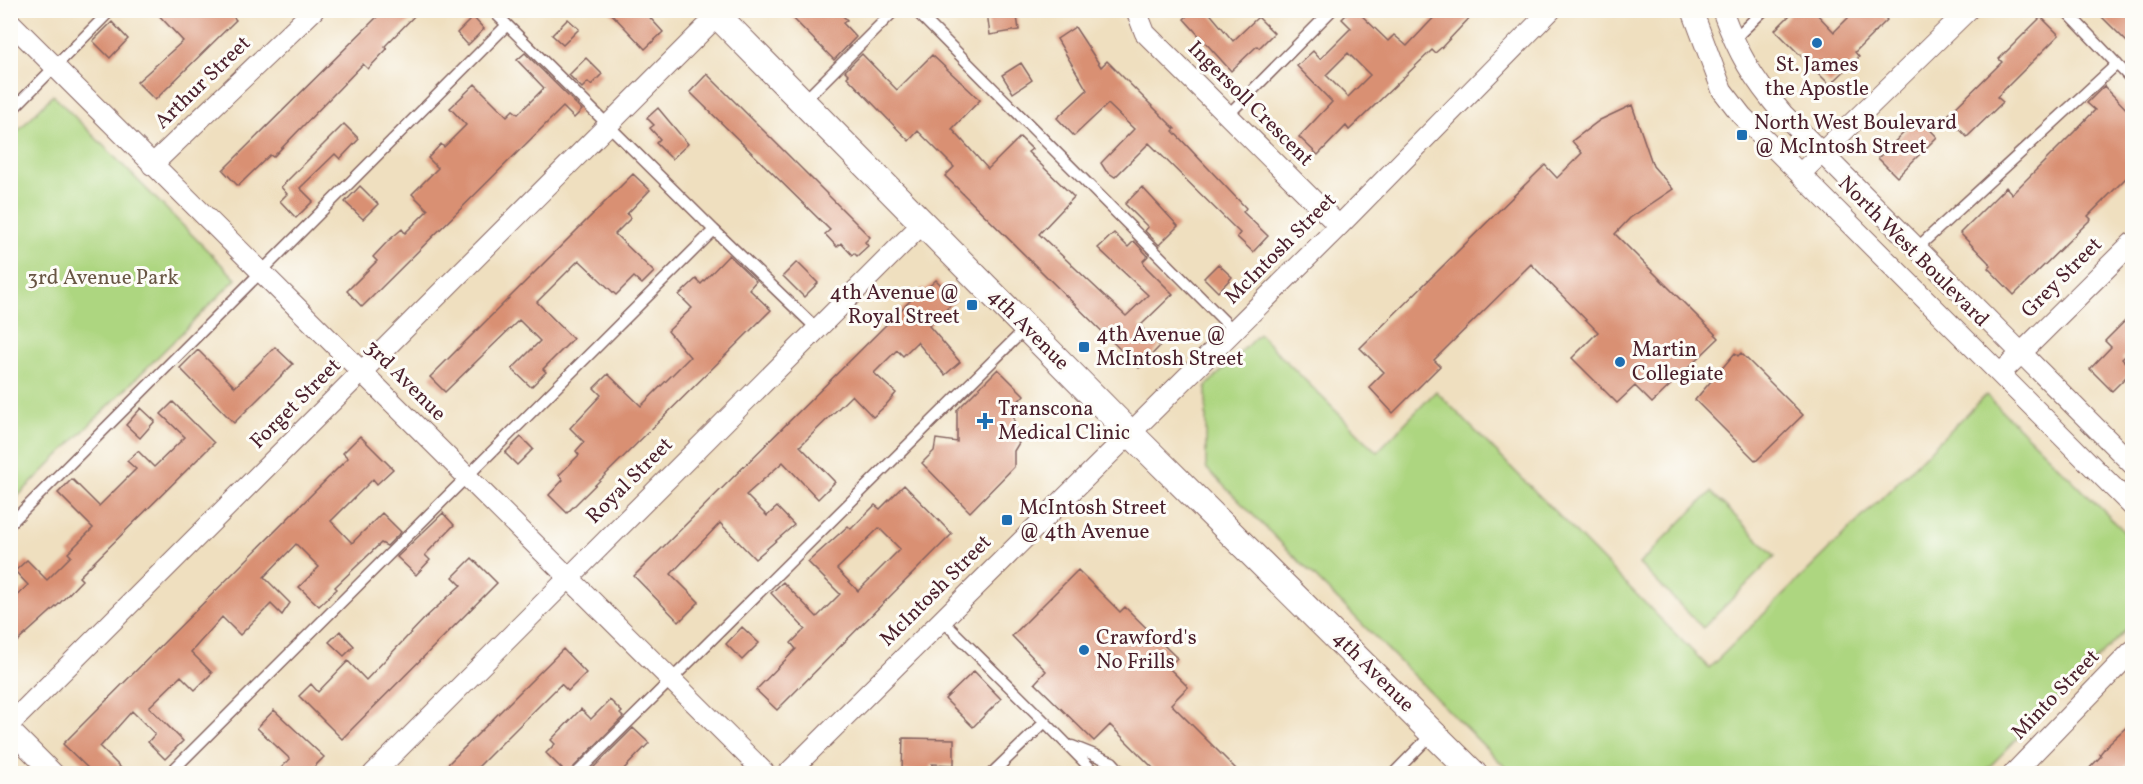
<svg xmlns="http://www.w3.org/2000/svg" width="2143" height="784" font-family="Vollkorn,serif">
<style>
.green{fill:#add680;stroke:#7c7a56;stroke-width:1.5}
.building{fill:#d99073;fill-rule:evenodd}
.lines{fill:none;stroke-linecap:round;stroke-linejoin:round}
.service-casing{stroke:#84625f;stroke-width:13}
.minor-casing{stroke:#84625f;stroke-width:22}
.tertiary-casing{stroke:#84625f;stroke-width:28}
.service{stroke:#fff;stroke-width:10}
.minor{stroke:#fff;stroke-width:20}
.tertiary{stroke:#fff;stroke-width:26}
.poi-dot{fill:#1f6fb2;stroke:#fdfcf7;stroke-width:2}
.labels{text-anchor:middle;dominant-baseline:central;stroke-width:6;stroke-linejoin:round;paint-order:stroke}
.poi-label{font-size:21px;fill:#4a1f2b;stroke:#fdfcf7;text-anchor:start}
.street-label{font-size:21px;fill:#4a1f2b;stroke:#fdfcf7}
.park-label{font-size:21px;fill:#685644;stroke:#fdfcf7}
</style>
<rect width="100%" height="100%" fill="#fdfcf7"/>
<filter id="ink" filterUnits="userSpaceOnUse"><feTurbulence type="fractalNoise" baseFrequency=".0167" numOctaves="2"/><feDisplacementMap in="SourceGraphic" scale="12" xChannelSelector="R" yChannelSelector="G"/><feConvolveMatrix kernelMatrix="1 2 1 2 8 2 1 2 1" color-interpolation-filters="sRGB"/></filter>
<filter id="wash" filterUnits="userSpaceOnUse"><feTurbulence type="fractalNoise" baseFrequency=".008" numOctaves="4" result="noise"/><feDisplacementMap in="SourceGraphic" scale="24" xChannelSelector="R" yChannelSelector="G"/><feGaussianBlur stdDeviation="1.35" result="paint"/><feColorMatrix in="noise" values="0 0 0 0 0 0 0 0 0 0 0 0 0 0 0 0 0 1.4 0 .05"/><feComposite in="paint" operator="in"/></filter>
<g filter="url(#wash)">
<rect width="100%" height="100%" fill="#efdfbf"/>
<path class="green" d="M 53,95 L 236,279 L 11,503 L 11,138 Z
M 1259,334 L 1377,452 L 1436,391 L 1709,668 L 1986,395 L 2132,539 L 2132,624 L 1983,773 L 1511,773 L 1206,468 L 1206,386 Z
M 1711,492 L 1775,556 L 1703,628 L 1639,564 Z"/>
<g id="blocks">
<path class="building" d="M 154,10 L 227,10 L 236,20 L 155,100 L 137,82 L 183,41 Z
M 384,10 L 420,10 L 385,46 L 387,49 L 368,69 L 363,64 L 273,157 L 270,155 L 238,186 L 223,170 Z
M 608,10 L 643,10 L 663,32 L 645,49 Z
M 785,10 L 837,10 L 847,20 L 843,23 L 856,37 L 834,60 Z
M 997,10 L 1016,10 L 1019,30 L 990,35 L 987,12 Z
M 1193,10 L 1207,10 L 1233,41 L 1258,17 L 1274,33 L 1259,48 L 1257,46 L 1231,71 L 1184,19 Z
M 1351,10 L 1356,10 L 1388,41 L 1394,35 L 1407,46 L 1441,10 L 1477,10 L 1442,47 L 1435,53 L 1432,50 L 1349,130 L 1346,126 L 1318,155 L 1299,137 L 1332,102 L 1297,66 L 1313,51 L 1320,59 L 1351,28 L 1342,19 ZM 1348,53 L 1370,75 L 1348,97 L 1326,75 Z
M 1795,10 L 1813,10 L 1834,32 L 1856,10 L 1878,10 L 1887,20 L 1855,52 L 1859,57 L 1830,85 L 1775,30 Z
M 2095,10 L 2133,10 L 2133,48 Z
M 473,17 L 484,29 L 468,45 L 457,33 Z
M 2041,17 L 2059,35 L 1997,97 L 2003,102 L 1967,137 L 1947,116 L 2002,62 L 1999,59 Z
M 568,19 L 579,29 L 563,45 L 552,35 Z
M 112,22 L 128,39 L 110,58 L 93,41 Z
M 1075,27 L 1101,67 L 1107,61 L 1175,129 L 1173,131 L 1246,208 L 1243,212 L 1268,236 L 1253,252 L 1237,237 L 1240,233 L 1149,143 L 1115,177 L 1106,171 L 1101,163 L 1134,129 L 1108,104 L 1074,136 L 1057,118 L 1087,90 L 1057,39 Z
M 525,53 L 582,110 L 574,118 L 563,107 L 362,307 L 347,291 L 377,261 L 373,257 L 388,241 L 402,229 L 405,233 L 428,210 L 412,194 L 438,168 L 428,158 L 441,144 L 444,147 L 466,125 L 450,108 L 475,84 L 507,116 L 513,110 L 518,114 L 544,88 L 517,60 Z
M 862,54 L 897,90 L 932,55 L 980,100 L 952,129 L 988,169 L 1020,137 L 1032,149 L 1028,152 L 1074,197 L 1039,234 L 1126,316 L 1148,295 L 1098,248 L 1114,233 L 1128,247 L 1134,241 L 1148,256 L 1143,261 L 1146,267 L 1173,294 L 1140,326 L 1160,346 L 1139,368 L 945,176 L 954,167 L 918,131 L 909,141 L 847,77 L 849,75 L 845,71 Z
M 586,58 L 602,74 L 591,85 L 588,82 L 582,88 L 569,75 Z
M 1021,63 L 1032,80 L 1013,93 L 1002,75 Z
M 707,74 L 870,237 L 865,242 L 868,246 L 857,256 L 854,253 L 852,255 L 841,243 L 837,247 L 825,234 L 830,230 L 690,92 Z
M 2104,86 L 2133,116 L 2133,171 L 2088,216 L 2091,219 L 2014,295 L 1988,268 L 1991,265 L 1960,233 L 2006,187 L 2012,194 L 2074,132 L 2095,110 L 2087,103 Z
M 1632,105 L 1653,166 L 1673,189 L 1630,218 L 1615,234 L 1719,338 L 1652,403 L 1635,386 L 1617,403 L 1572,358 L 1598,332 L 1531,264 L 1434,360 L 1440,366 L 1393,413 L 1369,387 L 1384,372 L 1360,348 L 1545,165 L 1557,178 L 1582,153 L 1572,141 L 1600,120 Z
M 658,108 L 688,144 L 672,159 L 656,143 L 660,139 L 650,128 L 654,125 L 647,118 Z
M 1919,118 L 1937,137 L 1897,177 L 1878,158 Z
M 344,124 L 359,139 L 340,159 L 335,154 L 300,188 L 313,201 L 296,218 L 280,201 L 287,194 L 281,187 Z
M 633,174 L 650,190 L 627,214 L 631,218 L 615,234 L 654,272 L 642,284 L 634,277 L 616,295 L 579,260 L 537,302 L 573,339 L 543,369 L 546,372 L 531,387 L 512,369 L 540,341 L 519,320 L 445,392 L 430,377 Z
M 360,186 L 378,204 L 363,219 L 345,202 Z
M 1142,187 L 1178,226 L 1159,245 L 1145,231 L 1148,227 L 1125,204 Z
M 729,255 L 756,281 L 749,289 L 771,310 L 567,513 L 549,495 L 563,480 L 559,475 L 579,455 L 576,451 L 584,442 L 570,428 L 601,395 L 594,388 L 608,374 L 641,406 L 690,357 L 668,331 L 692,308 L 679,295 L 696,279 L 701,284 Z
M 797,262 L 818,283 L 804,297 L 783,276 Z
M 1218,264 L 1232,277 L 1218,292 L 1204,278 Z
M 936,280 L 956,300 L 929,326 L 960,362 L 945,375 L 917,342 L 903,356 L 897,350 L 874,373 L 896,393 L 885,406 L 873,417 L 852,395 L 800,446 L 835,482 L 818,499 L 783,462 L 746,495 L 767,516 L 777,507 L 794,525 L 755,559 L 720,523 L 671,574 L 699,602 L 679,622 L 634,576 L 923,288 L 925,290 Z
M 2133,313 L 2133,349 L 2122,359 L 2133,370 L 2112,391 L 2090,369 L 2111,347 L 2105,341 Z
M 275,347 L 293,364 L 234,423 L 180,368 L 198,350 L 235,387 Z
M 1735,353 L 1738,356 L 1741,353 L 1803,415 L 1756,461 L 1695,400 Z
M 998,369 L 1024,395 L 1014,406 L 1014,426 L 1023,436 L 1014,451 L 1014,467 L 970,512 L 922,463 L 934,451 L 936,439 L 957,442 L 957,410 Z
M 173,402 L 214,443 L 79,577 L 82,580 L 58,605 L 10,648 L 10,602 L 28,585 L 15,571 L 27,560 L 47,580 L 71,556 L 68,553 L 93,528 L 58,493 L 72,479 L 99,506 L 136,469 L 127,461 L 138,451 L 154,467 L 185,437 L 161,414 Z
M 141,408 L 155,421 L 140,438 L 126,425 Z
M 360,436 L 393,469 L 377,484 L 373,479 L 331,521 L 352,543 L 382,513 L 401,532 L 387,546 L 381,543 L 335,587 L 337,589 L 319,606 L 299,587 L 319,567 L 296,544 L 264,577 L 290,603 L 282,615 L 271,604 L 240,635 L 222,617 L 191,652 L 212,673 L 195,690 L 181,676 L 149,707 L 183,741 L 165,759 L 148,742 L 155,734 L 132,711 L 100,747 L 127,774 L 94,774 L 63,744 L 348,458 L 343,453 Z
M 521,437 L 533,449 L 517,465 L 505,453 Z
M 904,485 L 952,534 L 777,710 L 756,690 L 796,649 L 791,643 L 805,629 L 771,593 L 783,582 L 817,617 L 840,594 L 808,562 L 848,526 L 851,529 L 875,505 L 880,509 ZM 879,528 L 900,549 L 858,591 L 837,569 Z
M 443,513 L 454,525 L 425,555 L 430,560 L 416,575 L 397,557 Z
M 472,558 L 497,583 L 342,739 L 299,696 L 311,684 L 318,692 L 348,661 L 366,680 L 425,618 L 461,585 L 453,577 Z
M 1078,570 L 1120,612 L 1125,607 L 1177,658 L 1168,667 L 1188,687 L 1171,704 L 1241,774 L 1159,774 L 1110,725 L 1094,741 L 1035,683 L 1046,671 L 1012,636 Z
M 742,627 L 759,643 L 742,660 L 726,644 Z
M 340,631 L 354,646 L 344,656 L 329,642 Z
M 563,649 L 586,673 L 568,691 L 561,684 L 471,774 L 438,774 Z
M 974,671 L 1001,699 L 973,727 L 945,699 Z
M 610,700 L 622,712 L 620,714 L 623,717 L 567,774 L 546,753 L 555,744 L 551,740 L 581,709 L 591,719 Z
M 274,710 L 324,757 L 307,774 L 275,774 L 290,759 L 257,728 Z
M 2133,721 L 2133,757 L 2117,774 L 2084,774 L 2101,756 L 2100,754 L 2107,745 Z
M 633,728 L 649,743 L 619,774 L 587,774 Z
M 903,738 L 954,739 L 954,765 L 932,764 L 931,772 L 902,771 Z"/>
</g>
</g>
<g filter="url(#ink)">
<use href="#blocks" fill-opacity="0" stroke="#84625f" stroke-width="1.5"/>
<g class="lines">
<g class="service-casing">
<path id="service" d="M 492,10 L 714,230
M 915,10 L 1233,330
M 2065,10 L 2132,80
M 1733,40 L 1764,10
M 803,102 L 895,10
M 10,112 L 111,10
M 1228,115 L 1332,10
M 1917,248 L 2117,64
M 10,524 L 507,25
M 942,620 L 1045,722 L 991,774
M 1045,722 L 1096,774
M 1072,746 L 1112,762 L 1123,774
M 169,774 L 714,230 L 816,328
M 576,774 L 1026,328
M 1393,774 L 1433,733"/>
</g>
<g class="minor-casing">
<path id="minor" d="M 1136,10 L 1145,33 L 1339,226
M 1692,10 L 1722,90 L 1742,116 L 2132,506
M 1722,10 C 1738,54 1753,79 1783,114 L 2132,464
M 10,22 L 766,774
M 152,165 L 314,10
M 1800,174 L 1968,10
M 2000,374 L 2132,243
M 10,724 L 717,16
M 10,730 L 54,774
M 373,774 L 923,223
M 787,774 L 1339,226 L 1551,10
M 2013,774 L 2132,651"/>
</g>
<g class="tertiary-casing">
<path id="tertiary" d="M 712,10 L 1129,432 L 1474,774"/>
</g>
<use href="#service" class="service"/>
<use href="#minor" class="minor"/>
<use href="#tertiary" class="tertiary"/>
</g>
</g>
<g class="poi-dot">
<circle cx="1817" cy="43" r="6"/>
<rect x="1736" y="129" width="12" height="12" rx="3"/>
<rect x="966" y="299" width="12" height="12" rx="3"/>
<rect x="1078" y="341" width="12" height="12" rx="3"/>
<circle cx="1620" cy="362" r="6"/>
<path d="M982 412h6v6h6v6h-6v6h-6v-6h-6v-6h6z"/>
<rect x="1001" y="514" width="12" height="12" rx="3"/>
<circle cx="1084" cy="650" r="6"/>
</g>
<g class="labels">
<g class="poi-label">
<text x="1817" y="65" text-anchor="middle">St. James<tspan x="1817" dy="24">the Apostle</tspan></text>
<text x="1754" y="123">North West Boulevard<tspan x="1754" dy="24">@ McIntosh Street</tspan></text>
<text x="960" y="293" text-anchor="end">4th Avenue @<tspan x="960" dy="24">Royal Street</tspan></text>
<text x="1096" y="335">4th Avenue @<tspan x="1096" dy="24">McIntosh Street</tspan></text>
<text x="1632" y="350">Martin<tspan x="1632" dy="24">Collegiate</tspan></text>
<text x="998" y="409">Transcona<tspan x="998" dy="24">Medical Clinic</tspan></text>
<text x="1019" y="508">McIntosh Street<tspan x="1019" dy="24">@ 4th Avenue</tspan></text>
<text x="1096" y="638">Crawford's<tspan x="1096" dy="24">No Frills</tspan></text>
</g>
<g class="street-label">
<text transform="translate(203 83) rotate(-44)">Arthur Street</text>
<text transform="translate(1250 104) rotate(45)">Ingersoll Crescent</text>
<text transform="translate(1281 249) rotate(-45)">McIntosh Street</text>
<text transform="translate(1913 252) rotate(45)">North West Boulevard</text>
<text transform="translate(2062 278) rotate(-45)">Grey Street</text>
<text transform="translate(1028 330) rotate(45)">4th Avenue</text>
<text transform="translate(405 381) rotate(45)">3rd Avenue</text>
<text transform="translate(296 404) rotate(-45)">Forget Street</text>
<text transform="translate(630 481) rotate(-45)">Royal Street</text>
<text transform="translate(936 591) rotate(-45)">McIntosh Street</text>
<text transform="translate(1373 672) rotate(45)">4th Avenue</text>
<text transform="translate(2056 695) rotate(-46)">Minto Street</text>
</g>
<g class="park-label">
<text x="103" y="278">3rd Avenue Park</text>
</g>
</g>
<rect width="2143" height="784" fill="none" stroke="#fdfcf7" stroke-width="36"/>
</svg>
